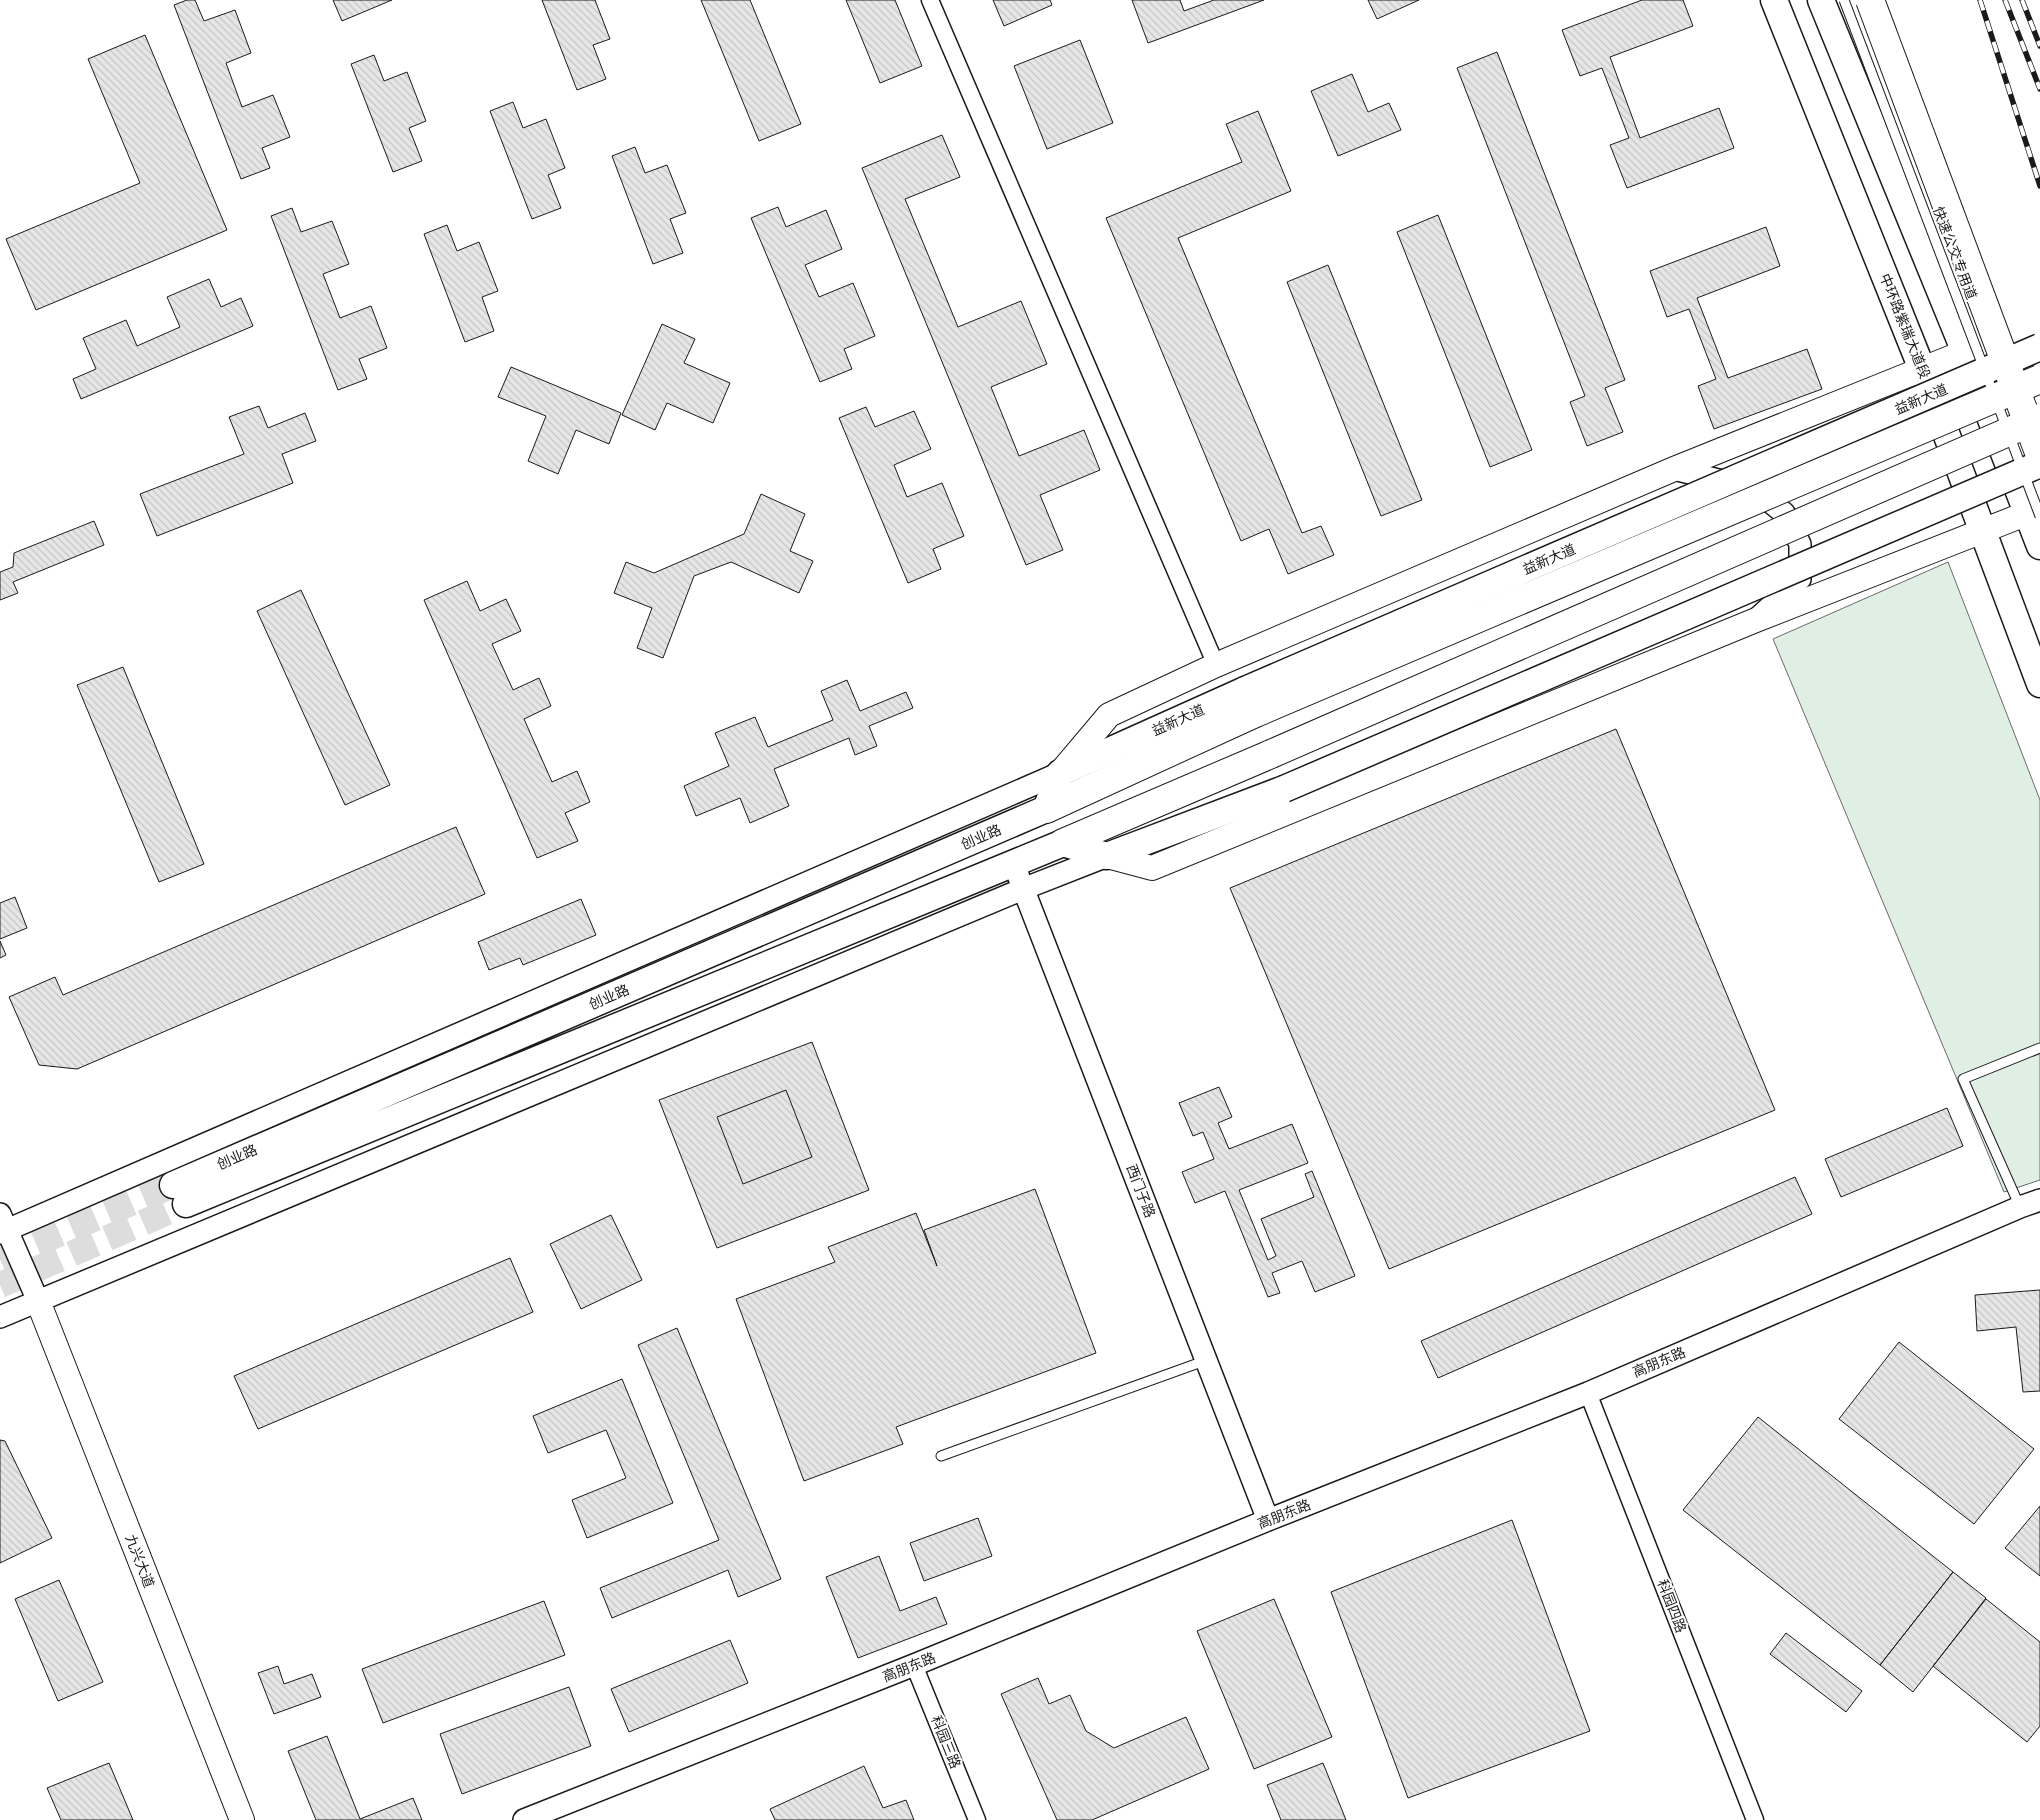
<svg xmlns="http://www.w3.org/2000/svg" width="2040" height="1820" font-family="'DejaVu Sans','Noto Sans SC',sans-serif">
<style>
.grass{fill:#e0efe3;stroke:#6a6a6a}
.building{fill:url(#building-back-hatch);stroke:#1a1a1a}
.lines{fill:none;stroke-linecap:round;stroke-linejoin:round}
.primary-tunnel{stroke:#ddd;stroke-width:26;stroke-dasharray:26 13;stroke-linecap:butt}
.service-casing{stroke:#1a1a1a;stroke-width:11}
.minor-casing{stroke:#1a1a1a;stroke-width:19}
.tertiary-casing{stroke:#1a1a1a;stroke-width:24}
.secondary-casing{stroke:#1a1a1a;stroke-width:26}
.primary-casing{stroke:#1a1a1a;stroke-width:29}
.motorway-casing{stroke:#1a1a1a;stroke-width:30}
.service{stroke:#fff;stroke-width:9}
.minor{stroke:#fff;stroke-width:16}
.tertiary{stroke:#fff;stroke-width:21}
.secondary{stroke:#fff;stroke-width:24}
.primary{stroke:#fff;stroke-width:26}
.motorway{stroke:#fff;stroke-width:28}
.rail-casing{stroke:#1a1a1a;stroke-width:5.5}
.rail{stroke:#fff;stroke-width:4;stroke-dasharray:11;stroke-linecap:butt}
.service-bridge-casing{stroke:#1a1a1a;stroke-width:11;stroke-linecap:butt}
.primary-bridge-casing{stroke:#1a1a1a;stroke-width:29;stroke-linecap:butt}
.trunk-bridge-casing{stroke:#1a1a1a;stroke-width:30;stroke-linecap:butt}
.motorway-bridge-casing{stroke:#1a1a1a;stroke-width:30;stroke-linecap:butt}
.service-bridge{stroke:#fff;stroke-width:9}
.primary-bridge{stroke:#fff;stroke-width:26}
.trunk-bridge{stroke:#fff;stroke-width:28}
.motorway-bridge{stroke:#fff;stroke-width:28}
.labels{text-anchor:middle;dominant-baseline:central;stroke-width:4;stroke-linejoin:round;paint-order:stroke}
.street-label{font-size:14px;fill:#1a1a1a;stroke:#fff}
</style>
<defs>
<pattern id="building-back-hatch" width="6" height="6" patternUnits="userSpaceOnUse" patternTransform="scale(1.25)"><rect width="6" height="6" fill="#e6e6e6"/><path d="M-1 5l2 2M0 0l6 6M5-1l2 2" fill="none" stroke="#c5c5c5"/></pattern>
</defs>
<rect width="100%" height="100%" fill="#fff"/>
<path class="grass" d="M 1948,562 L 2040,800 L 2040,1180 L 2004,1192 L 1773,639 Z"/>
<path class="building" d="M 187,0 L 195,0 L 204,21 L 235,10 L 251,53 L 226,63 L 242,107 L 273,95 L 290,137 L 262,148 L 270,168 L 241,179 L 174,5 Z
M 333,0 L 392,0 L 342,21 Z
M 542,0 L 595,0 L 610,39 L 593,45 L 606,79 L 577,90 Z
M 701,0 L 750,0 L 801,124 L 759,141 Z
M 846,0 L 895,0 L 922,66 L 880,83 Z
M 993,0 L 1050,0 L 1052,5 L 1004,26 Z
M 1132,0 L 1180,0 L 1184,11 L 1214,0 L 1264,0 L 1148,43 Z
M 1368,0 L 1419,0 L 1377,19 Z
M 1642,0 L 1683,0 L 1693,26 L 1610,57 L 1640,138 L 1719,108 L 1734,148 L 1627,188 L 1610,145 L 1629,138 L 1602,68 L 1580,76 L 1562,30 Z
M 145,35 L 227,230 L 36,310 L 6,239 L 140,183 L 88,59 Z
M 1080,40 L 1113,123 L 1047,149 L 1014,66 Z
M 1497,52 L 1625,380 L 1605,388 L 1623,432 L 1587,446 L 1570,402 L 1585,396 L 1457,68 Z
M 374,55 L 384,81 L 407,72 L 426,121 L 409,128 L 422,161 L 393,172 L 351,64 Z
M 1352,74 L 1368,112 L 1389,103 L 1401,130 L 1338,156 L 1311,91 Z
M 513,102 L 523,128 L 546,119 L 565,168 L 548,175 L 561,208 L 532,219 L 490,111 Z
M 1258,111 L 1291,191 L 1178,238 L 1302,533 L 1321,526 L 1334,555 L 1288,574 L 1269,529 L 1241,541 L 1106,218 L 1242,162 L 1226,124 Z
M 942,135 L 960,177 L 905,199 L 958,327 L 1021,301 L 1047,364 L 991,387 L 1019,456 L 1084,430 L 1100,470 L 1040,495 L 1063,550 L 1026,565 L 862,168 Z
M 635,147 L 645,173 L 667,165 L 686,213 L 670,219 L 683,253 L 653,264 L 612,156 Z
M 778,207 L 786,227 L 826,210 L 842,249 L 805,265 L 819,297 L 853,283 L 875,336 L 844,349 L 852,369 L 820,382 L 751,218 Z
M 292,208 L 301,232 L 332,221 L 349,264 L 323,274 L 340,318 L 371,306 L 387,348 L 359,359 L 367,379 L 338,390 L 271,216 Z
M 1438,215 L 1532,450 L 1490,467 L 1397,232 Z
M 447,225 L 457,251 L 479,242 L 498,291 L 482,297 L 494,331 L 465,342 L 424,234 Z
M 1766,227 L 1780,266 L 1697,298 L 1728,378 L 1807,349 L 1822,389 L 1714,429 L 1698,386 L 1716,379 L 1689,309 L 1667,317 L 1650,271 Z
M 1328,265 L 1422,500 L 1381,516 L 1287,282 Z
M 209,279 L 221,307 L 241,298 L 253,326 L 81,399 L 73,379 L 96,369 L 83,338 L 126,320 L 137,346 L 180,327 L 167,297 Z
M 662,324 L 695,339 L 684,363 L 730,383 L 713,423 L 667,403 L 655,430 L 622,415 Z
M 511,367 L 621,413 L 609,444 L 576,430 L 558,474 L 528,461 L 546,416 L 498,397 Z
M 259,406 L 268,428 L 305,413 L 316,441 L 282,454 L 293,483 L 157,536 L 140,494 L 244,454 L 229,417 Z
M 866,407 L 875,427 L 914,411 L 931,449 L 894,465 L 907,497 L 942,483 L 964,536 L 933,549 L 941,569 L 908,583 L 839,418 Z
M 761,494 L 805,514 L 790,551 L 813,561 L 799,593 L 731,562 L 694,576 L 663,658 L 637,648 L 652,608 L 614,593 L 626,562 L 654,573 L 744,534 Z
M 94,521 L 104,545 L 13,582 L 18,593 L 0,600 L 0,572 L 13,567 L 14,553 Z
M 467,581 L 480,611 L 506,599 L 521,631 L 492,644 L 513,690 L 539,678 L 551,706 L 524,719 L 552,782 L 577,771 L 590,802 L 565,813 L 578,841 L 537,858 L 424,600 Z
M 301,590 L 390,785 L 345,805 L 257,611 Z
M 123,667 L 204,864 L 159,882 L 77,685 Z
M 847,680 L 860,711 L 906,692 L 913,708 L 869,726 L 877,746 L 855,755 L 849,738 L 774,769 L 789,806 L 750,823 L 740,798 L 696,816 L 684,786 L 729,766 L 715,733 L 755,717 L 768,747 L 833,720 L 821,691 Z
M 1616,729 L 1775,1110 L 1389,1269 L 1230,888 Z
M 456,827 L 485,894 L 77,1069 L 39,1065 L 9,997 L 55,977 L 63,995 Z
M 15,897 L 27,928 L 0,939 L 0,903 Z
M 581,899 L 596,935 L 523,965 L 520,958 L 489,970 L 478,942 Z
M 0,941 L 6,955 L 0,958 Z
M 812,1042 L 869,1190 L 717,1248 L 659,1100 Z
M 1219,1087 L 1232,1117 L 1218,1123 L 1229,1149 L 1292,1124 L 1308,1163 L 1239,1190 L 1268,1260 L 1276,1256 L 1261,1219 L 1314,1197 L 1305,1174 L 1312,1171 L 1355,1276 L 1315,1292 L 1302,1261 L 1272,1273 L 1280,1293 L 1268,1297 L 1225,1191 L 1195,1203 L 1182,1172 L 1214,1159 L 1203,1132 L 1193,1136 L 1179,1103 Z
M 786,1090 L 812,1157 L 743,1184 L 717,1117 Z
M 1947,1108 L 1963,1146 L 1841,1197 L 1825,1159 Z
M 1795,1177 L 1812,1214 L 1438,1378 L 1421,1341 Z
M 1035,1189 L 1096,1353 L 896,1427 L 903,1444 L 804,1481 L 736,1299 L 835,1262 L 828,1247 L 916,1213 L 937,1266 L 924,1230 Z
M 611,1215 L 642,1280 L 581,1309 L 550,1244 Z
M 510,1258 L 533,1312 L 258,1429 L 234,1376 Z
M 2040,1290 L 2040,1391 L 2023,1392 L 2016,1327 L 1977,1331 L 1975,1295 Z
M 677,1328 L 781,1579 L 738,1597 L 728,1570 L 612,1618 L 600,1588 L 719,1540 L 638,1345 Z
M 1899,1342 L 2034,1449 L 1974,1524 L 1839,1419 Z
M 622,1379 L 673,1503 L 587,1538 L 572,1500 L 626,1478 L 606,1430 L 548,1453 L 533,1416 Z
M 1758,1417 L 1953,1572 L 1880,1665 L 1683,1510 Z
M 0,1440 L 5,1441 L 52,1538 L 0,1563 Z
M 2040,1506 L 2040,1576 L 2005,1548 Z
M 978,1518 L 992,1556 L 924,1581 L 910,1543 Z
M 1512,1520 L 1590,1731 L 1408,1798 L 1331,1592 Z
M 879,1556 L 900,1611 L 936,1597 L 947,1624 L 858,1658 L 826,1577 Z
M 1953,1572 L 1986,1598 L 1913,1692 L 1880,1665 Z
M 59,1580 L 103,1682 L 58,1701 L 15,1599 Z
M 1274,1599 L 1332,1737 L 1254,1769 L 1197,1631 Z
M 1986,1599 L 2040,1642 L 2040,1726 L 2027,1742 L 1933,1666 Z
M 544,1601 L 565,1655 L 383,1723 L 362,1669 Z
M 1786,1633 L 1862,1691 L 1846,1712 L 1770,1654 Z
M 730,1640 L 748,1683 L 629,1732 L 611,1689 Z
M 278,1666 L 284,1684 L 312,1674 L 321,1697 L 274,1714 L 258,1673 Z
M 1038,1678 L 1049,1704 L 1070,1695 L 1086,1731 L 1114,1748 L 1186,1717 L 1209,1769 L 1092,1820 L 1057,1820 L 1001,1694 Z
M 569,1687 L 591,1746 L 462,1794 L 440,1734 Z
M 327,1736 L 360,1819 L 413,1798 L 422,1820 L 316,1820 L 288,1751 Z
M 109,1763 L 133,1820 L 61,1820 L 47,1788 Z
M 1323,1763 L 1346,1820 L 1281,1820 L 1267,1785 Z
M 864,1766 L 883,1808 L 906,1800 L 914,1820 L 775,1820 L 770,1809 Z"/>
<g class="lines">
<path class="primary-tunnel" d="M 0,1259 L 173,1185
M 0,1285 L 186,1204"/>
<g class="service-casing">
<path id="service" d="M 2020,1207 L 1963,1079 L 2040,1048
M 941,1456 L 1207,1360"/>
</g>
<g class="minor-casing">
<path id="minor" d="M 930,0 L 1216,665
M 1588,1393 L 1755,1820
M 914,1665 L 977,1820"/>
</g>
<g class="tertiary-casing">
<path id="tertiary" d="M 1674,469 L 1754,489 L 1784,513 L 1800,544 L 1800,579 L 1760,616
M 1018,875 L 1268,1520
M 0,1214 L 38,1301
M 0,1233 L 1060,773
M 0,1317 L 1023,889 L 1107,856
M 524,1820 L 914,1665 L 1268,1520 L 1588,1393 L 2020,1207 L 2040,1200"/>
</g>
<g class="secondary-casing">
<path id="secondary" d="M 1060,773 L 1109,715 L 1216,665 L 1674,469 L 1965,352
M 1107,856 L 1152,868 L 1756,620 L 2028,513
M 38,1301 L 242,1820"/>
</g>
<g class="primary-casing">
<path id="primary" d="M 1774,0 L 1922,369 L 2040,684
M 1821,0 L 1965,352 L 2040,546
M 173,1185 L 1046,809 L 1060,773 L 1245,690
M 186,1204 L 1063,843 L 1107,856 L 1284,789"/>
</g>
<g class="motorway-casing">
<path id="motorway" d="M 1046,809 L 1253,714
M 1063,843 L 1271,754"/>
</g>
<use href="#service" class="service"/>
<use href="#minor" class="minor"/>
<use href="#tertiary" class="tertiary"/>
<use href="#secondary" class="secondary"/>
<use href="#primary" class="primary"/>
<use href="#motorway" class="motorway"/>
<g class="rail-casing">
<path id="rail" d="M 1980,0 L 2040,186
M 2005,0 L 2040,89
M 2022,0 L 2040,46"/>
</g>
<use href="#rail" class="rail"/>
<g class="service-bridge-casing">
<path id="service-bridge" d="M 1844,0 L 2040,516"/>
</g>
<g class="primary-bridge-casing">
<path id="primary-bridge" d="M 1245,690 L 2040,347
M 1284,789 L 2040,464"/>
</g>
<g class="trunk-bridge-casing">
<path id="trunk-bridge" d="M 1870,0 L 2040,455"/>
</g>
<g class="motorway-bridge-casing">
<path id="motorway-bridge" d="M 1253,714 L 2040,379
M 1271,754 L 2040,418"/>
</g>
<use href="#service-bridge" class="service-bridge"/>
<use href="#primary-bridge" class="primary-bridge"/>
<use href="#trunk-bridge" class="trunk-bridge"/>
<use href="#motorway-bridge" class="motorway-bridge"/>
</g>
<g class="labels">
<g class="street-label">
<text transform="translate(1955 253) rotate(69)">快速公交专用道</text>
<text transform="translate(1905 326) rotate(68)">中环路紫瑞大道段</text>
<text transform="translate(1921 399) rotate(-23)">益新大道</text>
<text transform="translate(1549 559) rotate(-23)">益新大道</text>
<text transform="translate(1178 720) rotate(-24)">益新大道</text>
<text transform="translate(981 837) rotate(-23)">创业路</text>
<text transform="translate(609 997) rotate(-23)">创业路</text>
<text transform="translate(237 1157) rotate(-23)">创业路</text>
<text transform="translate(1141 1191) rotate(69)">西门子路</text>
<text transform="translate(1659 1362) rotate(-23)">高朋东路</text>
<text transform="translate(1284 1514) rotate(-22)">高朋东路</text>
<text transform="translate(140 1561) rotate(69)">九兴大道</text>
<text transform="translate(1672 1606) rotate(69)">科园四路</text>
<text transform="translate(909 1667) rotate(-22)">高朋东路</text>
<text transform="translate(946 1742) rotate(68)">科园三路</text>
</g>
</g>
</svg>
